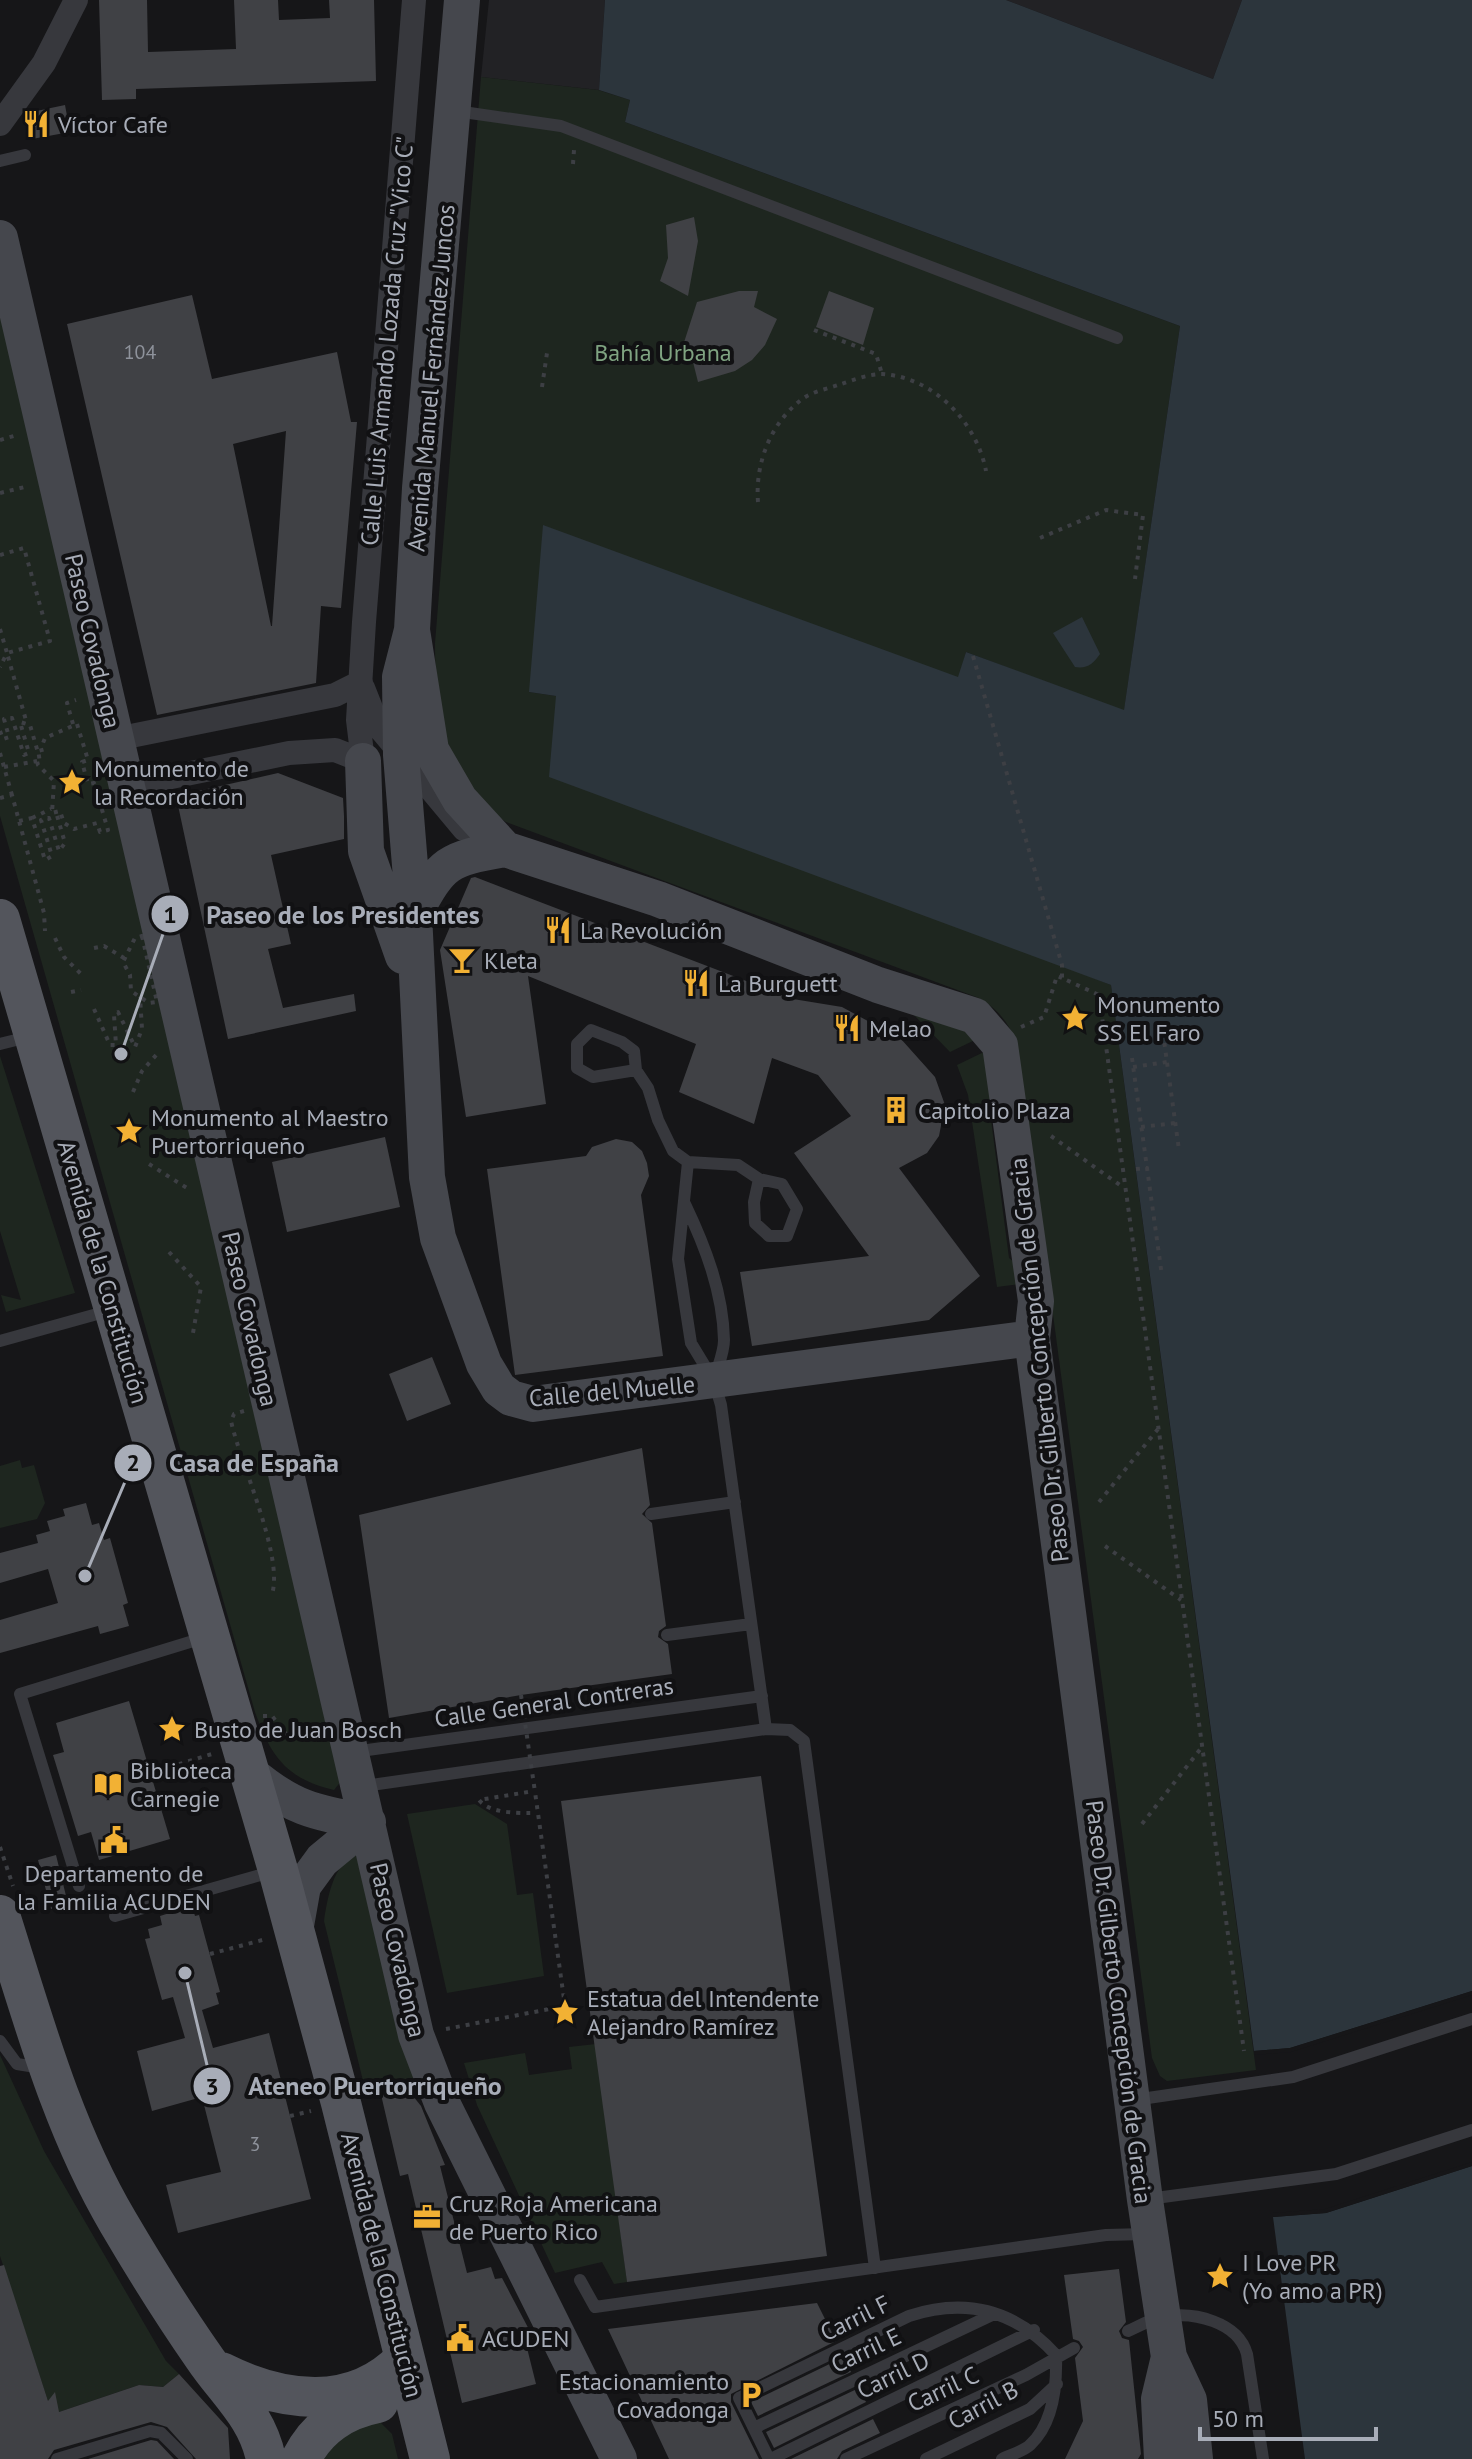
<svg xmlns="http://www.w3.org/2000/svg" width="1472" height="2459" font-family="'PT Sans',sans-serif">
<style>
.built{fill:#222225}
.green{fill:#1e261f}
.water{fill:#2c353c}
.pier{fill:#161618}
.building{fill:#404145;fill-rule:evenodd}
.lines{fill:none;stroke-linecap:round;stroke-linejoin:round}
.path{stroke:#3d3f44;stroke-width:4;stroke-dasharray:4 6;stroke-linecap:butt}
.lane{stroke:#37383d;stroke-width:12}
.street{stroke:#37383d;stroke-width:24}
.secondary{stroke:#45474d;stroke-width:36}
.primary{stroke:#53555c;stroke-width:40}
.path-bridge{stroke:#3d3f44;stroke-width:4;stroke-dasharray:4 6;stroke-linecap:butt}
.labels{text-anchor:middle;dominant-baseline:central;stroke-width:8;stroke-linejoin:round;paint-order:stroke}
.number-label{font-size:20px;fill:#8e929b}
.poi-label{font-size:24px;fill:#a8adb8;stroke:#111113;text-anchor:start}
.street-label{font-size:24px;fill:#a8adb8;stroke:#111113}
.park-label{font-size:24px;fill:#7fa381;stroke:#111113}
.leader{fill:none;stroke:#a8adb8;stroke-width:3}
.callout-dot{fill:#a8adb8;stroke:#111113;stroke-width:3}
.mark-label{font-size:24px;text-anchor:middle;font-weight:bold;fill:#111}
.callout-label{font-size:26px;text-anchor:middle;font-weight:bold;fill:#a8adb8;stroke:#111113;stroke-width:8;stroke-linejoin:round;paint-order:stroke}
</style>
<rect width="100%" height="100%" fill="#161618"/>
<path class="built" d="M 489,0 L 605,0 L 599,90 L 481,77 Z
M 1006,0 L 1242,0 L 1213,79 Z"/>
<path class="green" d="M 481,77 L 598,90 L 630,100 L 625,122 L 1180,326 L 1124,711 L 966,652 L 959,677 L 529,692 L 556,696 L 1006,943 L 1111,985 L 1256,2070 L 1167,2081 L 1160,2076 L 1152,2058 L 1017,1044 C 1009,1023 998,1009 979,998 L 506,822 C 445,783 435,709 435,643 Z
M 0,299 L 342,1780 L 334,1790 C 287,1779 271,1757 255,1712 L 0,816 Z
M 912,1013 L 952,1022 L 977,1039 L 950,1052 Z
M 986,1051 L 995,1100 L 989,1104 L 1009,1258 L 1015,1263 L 1020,1284 L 997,1287 L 968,1095 L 957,1065 Z
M 0,1056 L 75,1293 L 6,1312 L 1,1295 L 21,1300 L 0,1231 Z
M 20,1460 L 22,1468 L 34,1465 L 45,1503 L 37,1519 L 0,1528 L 0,1466 Z
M 475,1804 L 507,1824 L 517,1895 L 533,1893 L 544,1976 L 447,1993 L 407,1814 Z
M 356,1855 L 419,2077 L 365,2089 L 324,1921 C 327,1901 333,1862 356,1855 Z
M 596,2044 L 627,2282 L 614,2284 L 602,2262 L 555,2273 L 477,2105 L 464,2063 L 525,2053 L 529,2075 L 572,2069 L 569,2047 Z
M 0,2055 L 44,2151 L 166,2361 L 179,2374 L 163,2387 L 139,2385 L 59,2412 L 48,2401 L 0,2256 Z
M 379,2421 L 392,2434 L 398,2459 L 321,2459 L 344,2434 Z"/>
<path class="water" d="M 605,0 L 1006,0 L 1213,79 L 1242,0 L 1472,0 L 1472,1991 L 1290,2048 L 1254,2051 L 1111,985 L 549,777 L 556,696 L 529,692 L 543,525 L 958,677 L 966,652 L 1124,710 L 1180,326 L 625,122 L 630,100 L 599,90 Z
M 1082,617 L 1100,654 C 1093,664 1087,669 1075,667 L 1053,633 Z
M 1472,2166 L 1472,2459 L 1305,2459 L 1273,2217 L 1326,2213 Z"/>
<path class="pier" d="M 1472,1991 L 1472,1995 L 1291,2052 L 1254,2055 L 1254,2051 L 1290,2048 Z
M 1472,2162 L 1472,2166 L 1326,2213 L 1273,2217 L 1273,2213 L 1325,2209 Z"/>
<path class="building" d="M 99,0 L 147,0 L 148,52 L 236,49 L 234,0 L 278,0 L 279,20 L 330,18 L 329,0 L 374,0 L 376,81 L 136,89 L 136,99 L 102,100 Z
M 65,105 L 70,132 L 32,139 L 27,113 Z
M 694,217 L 698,241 L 688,296 L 660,281 L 668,258 L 666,225 Z
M 739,291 L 758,291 L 754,307 L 777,319 L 765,345 L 752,360 L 735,371 L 698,382 L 692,358 L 678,361 L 697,302 Z
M 829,291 L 874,308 L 863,345 L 816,327 Z
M 192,295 L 212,379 L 337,352 L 351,422 L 357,422 L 341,608 L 321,606 L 316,683 L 157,715 L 67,324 ZM 286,431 L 272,626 L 271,626 L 233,444 Z
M 278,773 L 343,798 L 344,816 L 344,839 L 271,855 L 291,944 L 268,949 L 283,1008 L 354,994 L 356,1011 L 228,1039 L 176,796 Z
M 475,877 L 793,999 L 842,1007 L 901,1039 L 935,1077 L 945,1105 L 939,1136 L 927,1153 L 899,1168 L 980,1276 L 929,1320 L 752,1346 L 740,1272 L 869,1256 L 794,1153 L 851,1116 L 818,1075 L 772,1058 L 754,1124 L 679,1092 L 696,1044 L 528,976 L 546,1104 L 466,1117 L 440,950 L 471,878 Z
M 385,1137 L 400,1207 L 287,1232 L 272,1162 Z
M 616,1139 L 632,1142 L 642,1151 L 647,1163 L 649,1176 L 641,1195 L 663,1356 L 515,1375 L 487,1169 L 586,1156 L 592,1147 Z
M 432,1357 L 451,1404 L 407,1421 L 389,1374 Z
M 642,1448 L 650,1505 L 642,1514 L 652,1523 L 666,1626 L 659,1631 L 658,1637 L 668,1644 L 672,1674 L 521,1695 L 389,1718 L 359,1515 Z
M 86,1503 L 92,1525 L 99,1523 L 104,1540 L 110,1538 L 128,1603 L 123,1605 L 129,1626 L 100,1634 L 98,1626 L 0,1653 L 0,1620 L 58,1603 L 48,1569 L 0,1583 L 0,1553 L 38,1543 L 36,1535 L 50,1531 L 47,1521 L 65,1516 L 63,1509 Z
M 129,1701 L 170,1839 L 99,1860 L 91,1832 L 78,1836 L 53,1755 L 64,1752 L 56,1723 Z
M 761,1776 L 827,2256 L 627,2282 L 561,1801 Z
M 56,1855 L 68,1904 L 51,1909 L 38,1860 Z
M 192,1906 L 195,1916 L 199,1915 L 220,1992 L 216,1993 L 219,2004 L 202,2010 L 213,2048 L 269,2033 L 311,2199 L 178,2233 L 166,2185 L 221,2172 L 202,2097 L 152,2111 L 137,2051 L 185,2038 L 173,1997 L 162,2000 L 145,1939 L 150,1938 L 148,1929 L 162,1925 L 160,1916 Z
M 401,2081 L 421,2106 L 445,2165 L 440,2166 L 467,2273 L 491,2267 L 495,2279 L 502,2278 L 534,2339 L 525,2340 L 536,2384 L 462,2403 L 408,2174 L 400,2176 L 379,2086 Z
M 4,2265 L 48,2401 L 55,2392 L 59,2412 L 139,2385 L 163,2387 L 179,2374 L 228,2428 L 230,2459 L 196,2459 L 167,2427 L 151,2422 L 54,2450 L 48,2459 L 0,2459 L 0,2266 Z
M 1119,2269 L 1126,2322 L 1119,2331 L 1122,2338 L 1129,2340 L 1141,2454 L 1138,2459 L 1065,2459 L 1083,2421 L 1075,2358 L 1083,2347 L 1079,2341 L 1073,2339 L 1064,2275 Z
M 817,2303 L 836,2341 L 731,2394 L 731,2402 L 759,2459 L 669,2459 L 608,2329 Z
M 844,2357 L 851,2372 L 758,2416 L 751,2402 Z
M 859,2388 L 866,2402 L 774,2448 L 766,2432 Z
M 873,2419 L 880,2433 L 842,2451 L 837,2459 L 791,2459 Z
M 151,2440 L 157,2441 L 174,2459 L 88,2459 Z"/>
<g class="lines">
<path class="path" d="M 573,164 L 574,150
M 814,330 L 876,354 L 882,374
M 542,387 L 547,353
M 0,440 L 17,435
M 0,493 L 29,486
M 758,502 C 755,464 770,424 801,400 C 812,391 828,389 841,384 C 853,380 869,374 882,374 C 934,377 977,423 986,471
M 1040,538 L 1106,510 L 1143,515 L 1135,579
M 0,555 L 24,548 L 50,641 L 7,653 L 27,724
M 0,629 L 7,653 L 0,667
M 973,656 L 1062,965 L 1062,978 L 1099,995 L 1244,2051
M 73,724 L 67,703 L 76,700
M 77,724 L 88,760 L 82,762 L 88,784 L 94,783 L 108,830 L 100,832 L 97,823 L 74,829 L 64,823 L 60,811 L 52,813 L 54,781 L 38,765 L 36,757 L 43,756 L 41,748 L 45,738 Z
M 0,731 L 3,739 L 9,737 L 4,719 L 12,718 L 24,755 L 29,753 L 20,722 L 30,725 L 39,756
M 0,753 L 12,795
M 4,767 L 37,761
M 0,798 L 12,795 L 44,913 L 45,931
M 32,818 L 51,809
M 19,821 L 32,818 L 45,860 L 52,856 L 41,820 L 49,818 L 59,851 L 65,843 L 56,812
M 142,936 L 157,1002 L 149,1003 L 131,991 L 130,975 L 123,962 L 135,938 Z
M 55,938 L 64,957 L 84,977
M 94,948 L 104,946 L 124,958
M 71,992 L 81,990
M 94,1009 L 110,1045 L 116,1045 L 114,1015 L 118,1012 L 135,1047 L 142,1029 L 140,997
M 1021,1027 L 1044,1017 L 1057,976 L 1062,978
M 1163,1033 L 1179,1150
M 1132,1058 L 1147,1168
M 1133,1067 L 1167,1062
M 133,1092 L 142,1071 L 158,1053
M 1141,1127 L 1175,1123
M 1051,1136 L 1124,1188
M 149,1164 L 190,1190
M 1136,1169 L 1147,1168 L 1162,1276
M 169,1252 L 201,1287 L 193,1333
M 244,1411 L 234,1414 L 231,1421 C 240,1463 284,1556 272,1594
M 1099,1502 L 1158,1429
M 1105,1546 L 1181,1600
M 263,1716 L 272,1716 L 286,1734 L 301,1734 L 316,1729
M 150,1773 L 212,1754
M 528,1792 L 479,1800 C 489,1813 515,1813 531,1813
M 1142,1824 L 1202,1747
M 0,1847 L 13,1886
M 210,1954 L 266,1939
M 446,2029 L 565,2006 L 535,1792
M 290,2116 L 311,2111"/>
<path class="lane" d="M 456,111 L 561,126 L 1117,338
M 0,161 L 25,155
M 0,1044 L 28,1037
M 636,1070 L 593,1077 L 577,1068 L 577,1044 L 591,1030 L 622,1042 L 634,1051 L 636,1070 L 648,1088 L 658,1120 L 673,1151 L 688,1162 L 738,1165 L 759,1179 L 782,1184 L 797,1209 L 787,1236 L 769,1236 L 755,1223 L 754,1202 L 759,1179
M 688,1162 L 678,1259 L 691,1343 L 714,1381 L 721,1405 L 766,1729
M 685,1204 C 705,1246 723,1292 724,1340 C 724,1352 718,1366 715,1377
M 0,1341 L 108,1311
M 651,1514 L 735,1502
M 667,1635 L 751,1624
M 353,1752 L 762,1696
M 364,1786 L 766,1729 L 790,1730 L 804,1741 L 875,2268
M 79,1886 L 20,1694 L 203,1638
M 115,1916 L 271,1872
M 0,2041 L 17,2064 L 42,2068
M 1134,2100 L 1293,2077 L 1472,2019
M 1148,2199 L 1336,2174 L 1472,2130
M 580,2280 L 595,2307 L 1106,2235 L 1146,2234
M 1128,2331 C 1139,2326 1151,2319 1163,2317 C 1194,2311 1238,2322 1247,2354 L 1263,2459
M 754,2428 L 994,2314
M 57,2459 L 150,2431 L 161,2433 L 187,2459
M 769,2459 L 739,2398 L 909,2316 C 967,2297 1016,2311 1056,2355
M 771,2459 L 1034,2330
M 846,2459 L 1026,2375 L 1074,2348
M 926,2459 L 1030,2409 L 1057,2384
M 1002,2459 C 1010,2455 1024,2451 1030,2445 C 1054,2423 1057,2385 1056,2355"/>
<path class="street" d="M 0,124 L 44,63 L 76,0
M 363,688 L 378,726 L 464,829
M 116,739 L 335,695 L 361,682
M 127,786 L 289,753 L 335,750 L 363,761 L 358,720 L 364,622 L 414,0"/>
<path class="secondary" d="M 462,0 L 420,488 L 412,630 L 400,677 L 401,755 L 414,914 L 427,1177 L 438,1238 L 484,1364 L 499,1389 L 511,1398 L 533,1404 L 1032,1338
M 0,238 L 416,2035 L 442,2103 L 619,2459
M 412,630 L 431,750 L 460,800 L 505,849 L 658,899 L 878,985 L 975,1016 L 1000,1045 L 1036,1301 L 1032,1338 L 1145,2200 L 1169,2357 L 1189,2400 L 1195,2459
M 363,761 L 366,851 L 403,956
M 414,914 C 442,862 447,859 505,849
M 250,1773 C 293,1809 313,1812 368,1822
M 295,1931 L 303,1886 L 322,1860 L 368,1822
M 1162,2459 L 1159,2399 L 1169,2357"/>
<path class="primary" d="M 0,919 L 278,1870 L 341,2103 L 430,2459
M 0,1915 C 33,2019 62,2127 118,2222 C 145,2268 173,2313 203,2356 C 227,2392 257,2415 266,2459
M 221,2372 C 281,2402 353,2413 404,2359
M 301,2459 C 317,2427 343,2410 378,2403"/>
<path class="path-bridge" d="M 521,1695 L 535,1792"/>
</g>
<defs>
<g id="restaurant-bare" transform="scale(2.16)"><path d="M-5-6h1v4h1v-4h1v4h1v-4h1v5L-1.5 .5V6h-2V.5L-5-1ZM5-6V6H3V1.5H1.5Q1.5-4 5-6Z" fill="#f2b134" stroke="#111113" stroke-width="2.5" paint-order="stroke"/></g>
<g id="sight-bare" transform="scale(2.16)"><path d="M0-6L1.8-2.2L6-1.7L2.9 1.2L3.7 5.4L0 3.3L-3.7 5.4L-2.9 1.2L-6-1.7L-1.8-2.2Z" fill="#f2b134" stroke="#111113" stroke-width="2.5" paint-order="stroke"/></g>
<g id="bar-bare" transform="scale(2.16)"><path d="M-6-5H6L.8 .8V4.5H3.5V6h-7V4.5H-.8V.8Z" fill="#f2b134" stroke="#111113" stroke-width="2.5" paint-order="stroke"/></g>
<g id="building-bare" transform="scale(2.16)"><path d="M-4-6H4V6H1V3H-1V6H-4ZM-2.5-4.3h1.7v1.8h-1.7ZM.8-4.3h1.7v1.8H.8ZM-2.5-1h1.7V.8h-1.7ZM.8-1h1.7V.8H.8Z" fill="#f2b134" stroke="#111113" stroke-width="2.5" paint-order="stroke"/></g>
<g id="library-bare" transform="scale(2.16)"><path d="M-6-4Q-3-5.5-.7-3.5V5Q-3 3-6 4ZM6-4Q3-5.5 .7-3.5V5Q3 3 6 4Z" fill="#f2b134" stroke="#111113" stroke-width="2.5" paint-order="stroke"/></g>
<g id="civic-bare" transform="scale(2.16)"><path d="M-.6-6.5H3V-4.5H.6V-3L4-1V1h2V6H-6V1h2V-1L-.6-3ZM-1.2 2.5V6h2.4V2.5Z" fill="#f2b134" stroke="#111113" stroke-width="2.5" paint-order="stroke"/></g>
<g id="office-bare" transform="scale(2.16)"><path d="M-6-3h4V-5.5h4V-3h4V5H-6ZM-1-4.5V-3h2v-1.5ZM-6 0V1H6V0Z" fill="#f2b134" stroke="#111113" stroke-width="2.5" paint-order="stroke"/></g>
<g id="parking-bare" transform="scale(2.16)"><path d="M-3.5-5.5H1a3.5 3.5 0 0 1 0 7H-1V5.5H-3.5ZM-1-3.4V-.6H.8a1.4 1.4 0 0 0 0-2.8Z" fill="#f2b134" stroke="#111113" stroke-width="2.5" paint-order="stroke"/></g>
</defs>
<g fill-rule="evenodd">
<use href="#restaurant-bare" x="36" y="124"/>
<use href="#sight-bare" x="72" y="782"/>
<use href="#restaurant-bare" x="558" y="930"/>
<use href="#bar-bare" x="462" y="960"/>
<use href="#restaurant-bare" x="696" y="983"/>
<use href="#sight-bare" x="1075" y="1018"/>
<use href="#restaurant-bare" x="847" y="1028"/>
<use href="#building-bare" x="896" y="1110"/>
<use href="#sight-bare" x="129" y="1131"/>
<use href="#sight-bare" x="172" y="1729"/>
<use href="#library-bare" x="108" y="1784"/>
<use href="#civic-bare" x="114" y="1840"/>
<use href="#sight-bare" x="565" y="2012"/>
<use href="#office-bare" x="427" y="2217"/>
<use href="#sight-bare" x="1220" y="2276"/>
<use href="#civic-bare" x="460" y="2338"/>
<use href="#parking-bare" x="751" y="2395"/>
</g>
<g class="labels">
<g class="number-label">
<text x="140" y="352">104</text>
<text x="255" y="2144">3</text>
</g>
<g class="poi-label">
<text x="58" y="124">Víctor Cafe</text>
<text x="94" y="768">Monumento de<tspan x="94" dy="28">la Recordación</tspan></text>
<text x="580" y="930">La Revolución</text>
<text x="484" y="960">Kleta</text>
<text x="718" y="983">La Burguett</text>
<text x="1097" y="1004">Monumento<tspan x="1097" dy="28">SS El Faro</tspan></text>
<text x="869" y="1028">Melao</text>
<text x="918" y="1110">Capitolio Plaza</text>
<text x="151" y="1117">Monumento al Maestro<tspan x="151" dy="28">Puertorriqueño</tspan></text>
<text x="194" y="1729">Busto de Juan Bosch</text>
<text x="130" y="1770">Biblioteca<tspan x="130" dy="28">Carnegie</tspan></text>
<text x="114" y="1873" text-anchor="middle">Departamento de<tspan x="114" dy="28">la Familia ACUDEN</tspan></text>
<text x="587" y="1998">Estatua del Intendente<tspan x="587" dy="28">Alejandro Ramírez</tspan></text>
<text x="449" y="2203">Cruz Roja Americana<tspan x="449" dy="28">de Puerto Rico</tspan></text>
<text x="1242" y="2262">I Love PR<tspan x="1242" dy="28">(Yo amo a PR)</tspan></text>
<text x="482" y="2338">ACUDEN</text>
<text x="729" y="2381" text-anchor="end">Estacionamiento<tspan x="729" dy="28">Covadonga</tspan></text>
</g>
<g class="street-label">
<text transform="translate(387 341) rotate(-85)">Calle Luis Armando Lozada Cruz "Vico C"</text>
<text transform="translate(431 378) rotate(-85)">Avenida Manuel Fernández Juncos</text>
<text transform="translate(93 641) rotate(77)">Paseo Covadonga</text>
<text transform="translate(103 1272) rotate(74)">Avenida de la Constitución</text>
<text transform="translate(250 1319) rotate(77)">Paseo Covadonga</text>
<text transform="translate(1039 1360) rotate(-96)">Paseo Dr. Gilberto Concepción de Gracia</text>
<text transform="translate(612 1391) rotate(-5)">Calle del Muelle</text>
<text transform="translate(554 1702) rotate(-8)">Calle General Contreras</text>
<text transform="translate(398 1950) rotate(77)">Paseo Covadonga</text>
<text transform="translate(1119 2002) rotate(83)">Paseo Dr. Gilberto Concepción de Gracia</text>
<text transform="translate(382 2265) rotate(76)">Avenida de la Constitución</text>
<text transform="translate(855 2318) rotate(-26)">Carril F</text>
<text transform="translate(866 2350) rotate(-25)">Carril E</text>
<text transform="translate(893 2375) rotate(-26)">Carril D</text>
<text transform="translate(943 2389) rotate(-25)">Carril C</text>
<text transform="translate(983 2405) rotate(-28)">Carril B</text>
</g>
<g class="park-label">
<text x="663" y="352">Bahía Urbana</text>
</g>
</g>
<path class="leader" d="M121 1054L170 914M85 1576L133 1463M185 1973L212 2086"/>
<g class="callout-dot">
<circle cx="121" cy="1054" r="8"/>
<circle cx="85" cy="1576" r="8"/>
<circle cx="185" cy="1973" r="8"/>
<circle cx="170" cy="914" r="20"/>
<circle cx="133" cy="1463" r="20"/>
<circle cx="212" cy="2086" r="20"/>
</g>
<g class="mark-label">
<text x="170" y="923">1</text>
<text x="133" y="1471">2</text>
<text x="212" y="2095">3</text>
</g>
<g class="callout-label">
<text x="343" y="924">Paseo de los Presidentes</text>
<text x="254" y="1472">Casa de España</text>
<text x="375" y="2095">Ateneo Puertorriqueño</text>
</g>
<path d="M1200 2427v12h176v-12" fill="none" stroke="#a8adb8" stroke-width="4"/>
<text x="1212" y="2427" font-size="24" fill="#a8adb8" stroke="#111113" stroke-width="6" paint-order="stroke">50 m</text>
</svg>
